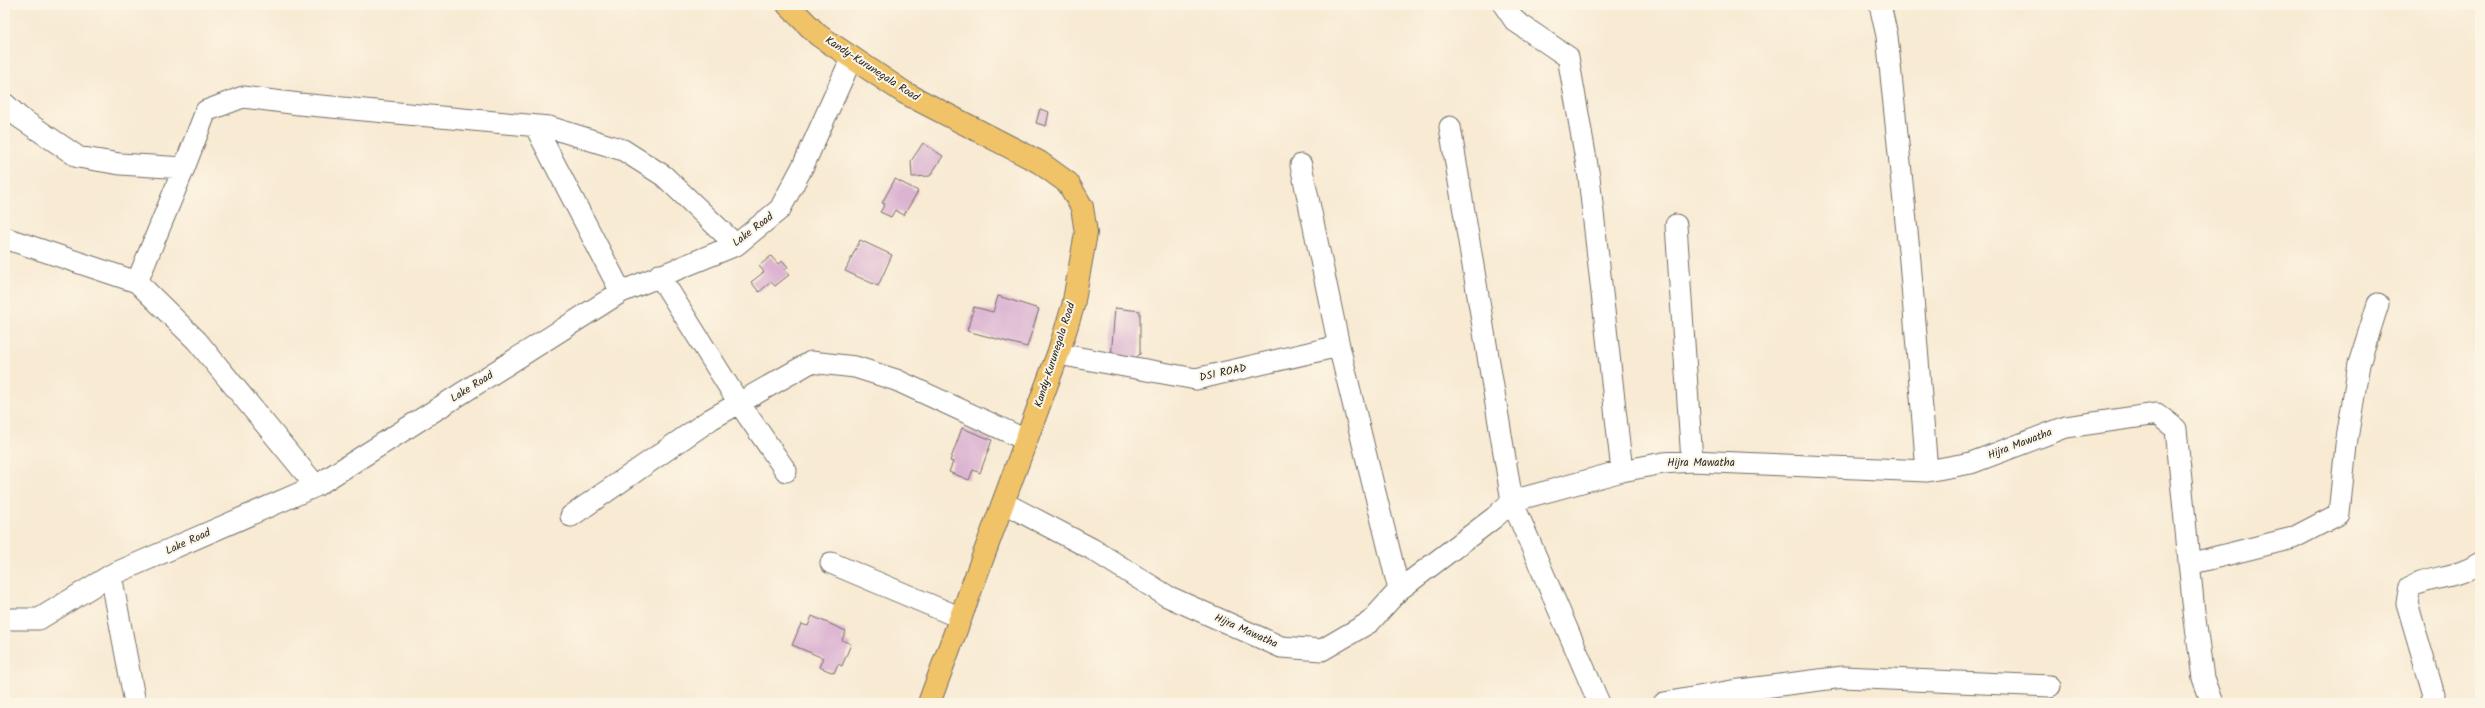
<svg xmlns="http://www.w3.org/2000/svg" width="2485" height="708" font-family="Kalam,sans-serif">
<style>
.building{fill:#dcb4d2}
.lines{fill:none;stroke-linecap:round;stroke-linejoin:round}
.minor-casing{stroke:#736e66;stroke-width:23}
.trunk-casing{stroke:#736e66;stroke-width:24}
.minor{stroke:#fff;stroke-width:21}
.trunk{stroke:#f0c369;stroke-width:22}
.labels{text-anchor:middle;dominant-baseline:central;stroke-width:4;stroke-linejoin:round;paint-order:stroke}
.street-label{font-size:11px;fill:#2b2b2b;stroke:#fcf5e5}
</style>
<rect width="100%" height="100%" fill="#fcf5e5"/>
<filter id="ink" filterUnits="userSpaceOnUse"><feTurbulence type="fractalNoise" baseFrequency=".025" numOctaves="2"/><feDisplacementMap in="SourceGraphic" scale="8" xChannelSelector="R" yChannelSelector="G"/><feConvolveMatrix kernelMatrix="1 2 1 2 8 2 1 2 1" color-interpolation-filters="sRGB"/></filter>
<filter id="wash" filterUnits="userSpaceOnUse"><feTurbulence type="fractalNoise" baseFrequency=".012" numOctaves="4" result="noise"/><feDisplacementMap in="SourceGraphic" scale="16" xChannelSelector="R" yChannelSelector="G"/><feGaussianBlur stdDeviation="0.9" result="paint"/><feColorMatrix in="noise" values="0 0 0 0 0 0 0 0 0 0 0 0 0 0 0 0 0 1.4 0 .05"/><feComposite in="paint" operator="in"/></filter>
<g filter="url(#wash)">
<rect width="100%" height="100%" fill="#f8ead3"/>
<g id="blocks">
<path class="building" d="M 1040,109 L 1049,112 L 1046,126 L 1036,123 Z
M 923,143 L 943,156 L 930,176 L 912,177 L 911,161 Z
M 895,179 L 918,191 L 904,215 L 895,210 L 891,217 L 880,212 L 885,204 L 882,203 Z
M 860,240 L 892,255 L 878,286 L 845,271 Z
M 771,256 L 778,264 L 783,261 L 788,267 L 785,270 L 789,275 L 775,286 L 771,282 L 759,292 L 751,282 L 764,272 L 759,266 Z
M 998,296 L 1039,309 L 1027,347 L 967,331 L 974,307 L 993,312 Z
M 1115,308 L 1140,311 L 1140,354 L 1131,362 L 1111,358 Z
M 962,428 L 992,440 L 980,473 L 973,470 L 969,480 L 949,472 L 953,462 L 950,461 Z
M 812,616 L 846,631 L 842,640 L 851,644 L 842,666 L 838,664 L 834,673 L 819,667 L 823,658 L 792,645 L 801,624 L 808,626 Z"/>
</g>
</g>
<g filter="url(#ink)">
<use href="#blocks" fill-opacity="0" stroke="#736e66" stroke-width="1"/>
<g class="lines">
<g class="minor-casing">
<path id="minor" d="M 1504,5 L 1515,21 L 1568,57 L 1589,177 L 1622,471
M 1880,5 L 1887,36 L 1910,261 L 1927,471
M 5,104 L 19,117 L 78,157 L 120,164 L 184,168 L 206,111 L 243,97 L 299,104 L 549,127 L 623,150 L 664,176 L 736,245
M 535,126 L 621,292
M 1450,127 L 1512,501 L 1599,703
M 1301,165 L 1339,346 L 1399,590
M 1676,225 L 1692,461
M 5,238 L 137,282 L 197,341 L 316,486
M 659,275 L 739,403 L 786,471
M 137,282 L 184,168
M 1058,354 L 1196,379 L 1339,346
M 1004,503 L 1092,549 L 1167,596 L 1281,647 L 1322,650 L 1370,622 L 1399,590 L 1495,517 L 1512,501 L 1622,471 L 1663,463 L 1692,461 L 1927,471 L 1971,463 L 2066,427 L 2157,414 L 2176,429 L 2194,612 L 2203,678 L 2212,703
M 571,516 L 711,419 L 811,362 L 855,367 L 896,380 L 1026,440
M 831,563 L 961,618
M 2189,564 L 2293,538 L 2339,514 L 2346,445 L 2359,364 L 2378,304
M 111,575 L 135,703
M 5,619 L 39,619 L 111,575 L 316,486 L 621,292 L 736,245 L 780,209 L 804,164 L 852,57
M 1664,703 L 1732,691 L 1843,677 L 2050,686
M 2431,703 L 2434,695 L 2407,603 L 2410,587 C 2433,576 2458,578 2480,563"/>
</g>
<g class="trunk-casing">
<path id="trunk" d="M 788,5 L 818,35 L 905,93 L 1039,162 L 1068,183 L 1082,207 L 1086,233 L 1073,306 L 1058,354 L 929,703"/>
</g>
<use href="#minor" class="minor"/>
<use href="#trunk" class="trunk"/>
</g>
</g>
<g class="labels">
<g class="street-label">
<text transform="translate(872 69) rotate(33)">Kandy-Kurunegala Road</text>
<text transform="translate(753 230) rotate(-37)">Lake Road</text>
<text transform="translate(1055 355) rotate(-72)">Kandy-Kurunegala Road</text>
<text transform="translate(1223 373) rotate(-12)">DSI ROAD</text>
<text transform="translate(472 387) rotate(-32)">Lake Road</text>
<text transform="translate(2020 444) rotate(-21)">Hijra Mawatha</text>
<text x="1701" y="463">Hijra Mawatha</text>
<text transform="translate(188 542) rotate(-24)">Lake Road</text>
<text transform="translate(1246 631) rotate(24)">Hijra Mawatha</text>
</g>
</g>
<rect width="2485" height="708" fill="none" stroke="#fcf5e5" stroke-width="20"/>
</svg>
